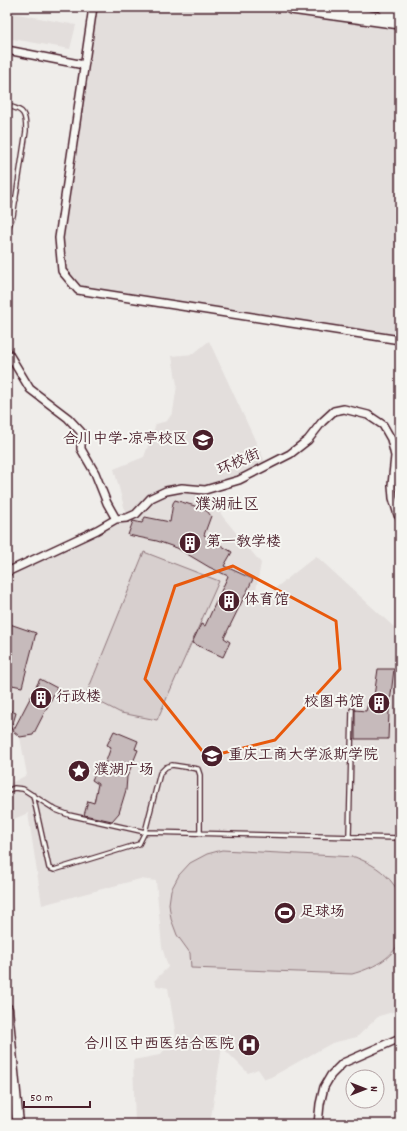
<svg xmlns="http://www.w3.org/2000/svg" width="407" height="1131" font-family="Dekko,'LXGW WenKai TC',sans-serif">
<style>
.built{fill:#e3dedc}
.green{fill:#d7cfce;stroke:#90777c}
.building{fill:#c6babb;stroke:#4a1f2b}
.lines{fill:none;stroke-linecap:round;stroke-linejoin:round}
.lane-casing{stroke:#4a1f2b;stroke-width:6}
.street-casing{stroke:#4a1f2b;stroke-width:10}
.secondary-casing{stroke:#4a1f2b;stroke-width:13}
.highway-casing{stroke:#4a1f2b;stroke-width:16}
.lane{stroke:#f6f6f2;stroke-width:3.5}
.street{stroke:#f6f6f2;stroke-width:7}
.secondary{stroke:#f6f6f2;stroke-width:10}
.highway{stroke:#f6f6f2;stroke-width:13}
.marked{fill:none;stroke:#e8590c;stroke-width:3;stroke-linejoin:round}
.labels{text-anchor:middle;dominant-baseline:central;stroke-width:4;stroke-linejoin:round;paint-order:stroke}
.poi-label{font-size:15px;fill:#4a1f2b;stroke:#f6f6f2;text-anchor:start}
.street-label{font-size:15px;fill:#4a1f2b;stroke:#f6f6f2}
.neighbourhood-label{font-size:16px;fill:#4a1f2b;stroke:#f6f6f2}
</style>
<rect width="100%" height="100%" fill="#efedea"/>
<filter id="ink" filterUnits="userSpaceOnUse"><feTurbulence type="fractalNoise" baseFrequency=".025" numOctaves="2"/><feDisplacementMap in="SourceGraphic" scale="8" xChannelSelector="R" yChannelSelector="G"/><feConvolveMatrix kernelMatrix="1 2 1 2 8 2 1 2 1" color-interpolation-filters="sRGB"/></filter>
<g filter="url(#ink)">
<path class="built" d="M 93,7 L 291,7 L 400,22 L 400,340 L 78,290 L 62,271 L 59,238 Z
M 7,12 L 76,25 L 70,49 L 7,38 Z
M 209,341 L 267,466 L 205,490 L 223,517 L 261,563 L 253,606 L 316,556 L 395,628 L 397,650 L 400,650 L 400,1010 L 379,1016 L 357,1037 L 332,1043 L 271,1077 L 265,1079 L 258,1069 L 248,1073 L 222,1047 L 210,1124 L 135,1124 L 133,1060 L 160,1055 L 176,1036 L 168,988 L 157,986 L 154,981 L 168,967 L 162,947 L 156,881 L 140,879 L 42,905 L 28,813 L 7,822 L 7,785 L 27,775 L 20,737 L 7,730 L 7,572 L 127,518 L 114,469 L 144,457 L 156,424 L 167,421 L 173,412 L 177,385 L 172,356 L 193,354 Z"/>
<path class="green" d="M 144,552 L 219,581 L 157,720 L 121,713 L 86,695 Z
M 222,850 L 355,857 C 372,864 383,870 394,885 C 396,888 399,892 400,896 C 401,902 400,911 400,917 C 400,924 401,932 400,939 C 394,959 370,969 352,974 L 191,968 L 190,953 L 177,935 L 171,919 L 169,904 L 171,890 L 179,875 L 190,863 L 207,854 Z"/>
<path class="building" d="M 175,500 L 195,506 L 207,511 L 211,516 L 204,535 L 232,552 L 224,566 L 253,579 L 224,638 L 230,642 L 223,657 L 192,643 L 201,624 L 205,626 L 228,576 L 209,567 L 177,548 L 157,541 L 128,535 L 133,521 L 142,523 L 145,517 L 170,522 L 173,503 Z
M 7,623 L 36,633 L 22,687 L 7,684 Z
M 378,669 L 394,669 L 389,712 L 388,739 L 355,739 L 355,710 L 366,711 L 370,696 L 374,696 Z
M 40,679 L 57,688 L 33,735 L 20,737 L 13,731 Z
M 7,709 L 16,713 L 9,737 L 7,737 Z
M 114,731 L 138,741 L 135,749 L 138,750 L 127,777 L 126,790 L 119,813 L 112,821 L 84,815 L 88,801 L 94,803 L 98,784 L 92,780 L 99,765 L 104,767 L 111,747 L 107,745 Z"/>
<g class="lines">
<g class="lane-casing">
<path id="lane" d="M 7,106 C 24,109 26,114 26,131 L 13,216 L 7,231
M 7,199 L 16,200
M 7,791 L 14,788 L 23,789 L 56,810 L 69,815 L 145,832 L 400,838
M 33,795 L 49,868 L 54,870 L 139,844 L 145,832 L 160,773 L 166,767 L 172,765 L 198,769 L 200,775 L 200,834
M 349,836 L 352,710"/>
</g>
<g class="street-casing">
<path id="street" d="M 93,7 L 59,238 L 62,271 L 78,290 L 400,340
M 7,50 L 84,65
M 7,351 L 30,389 L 68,418 L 81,432 L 81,449 L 95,473 L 107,503 L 116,519
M 7,572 L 97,530 L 116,519 L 127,518 L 136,514 L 151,498 L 166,491 L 182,488 L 205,490 L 239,480 L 290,454 L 308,440 L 322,422 L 334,411 L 344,409 L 368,415 L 383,425 L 391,439 L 395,456 L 392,485 L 393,498 L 398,515 L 400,517
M 7,1093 L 15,1092
M 318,1124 L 320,1104 L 324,1087 L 331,1075 L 343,1063 L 400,1038"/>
</g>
<g class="secondary-casing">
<path id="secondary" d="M 7,1009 L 18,1124"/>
</g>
<g class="highway-casing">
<path id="highway" d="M 291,7 L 400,22
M 385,7 L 400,9"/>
</g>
<use href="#lane" class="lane"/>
<use href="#street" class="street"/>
<use href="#secondary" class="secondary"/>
<use href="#highway" class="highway"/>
</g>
</g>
<path class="marked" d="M 233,566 L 336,621 L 340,669 L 275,740 L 207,757 L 145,679 L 175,586 Z"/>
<defs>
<g id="school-disc" transform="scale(1.15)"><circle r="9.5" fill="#4a1f2b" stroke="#f6f6f2"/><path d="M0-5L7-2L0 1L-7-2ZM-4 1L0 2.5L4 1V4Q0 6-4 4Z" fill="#fff"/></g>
<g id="building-disc" transform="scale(1.15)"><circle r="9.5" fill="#4a1f2b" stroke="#f6f6f2"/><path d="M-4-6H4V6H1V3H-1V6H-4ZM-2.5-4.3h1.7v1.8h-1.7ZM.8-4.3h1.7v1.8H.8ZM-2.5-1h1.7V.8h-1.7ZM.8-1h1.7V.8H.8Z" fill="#fff"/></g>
<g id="university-disc" transform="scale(1.15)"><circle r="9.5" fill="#4a1f2b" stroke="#f6f6f2"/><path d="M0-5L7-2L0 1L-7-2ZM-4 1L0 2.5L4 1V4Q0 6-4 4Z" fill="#fff"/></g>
<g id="sight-disc" transform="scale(1.15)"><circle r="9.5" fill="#4a1f2b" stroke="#f6f6f2"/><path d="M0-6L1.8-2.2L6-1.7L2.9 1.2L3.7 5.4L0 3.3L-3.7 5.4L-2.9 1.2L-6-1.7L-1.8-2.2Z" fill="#fff"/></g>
<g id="stadium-disc" transform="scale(1.15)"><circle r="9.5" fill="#4a1f2b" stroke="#f6f6f2"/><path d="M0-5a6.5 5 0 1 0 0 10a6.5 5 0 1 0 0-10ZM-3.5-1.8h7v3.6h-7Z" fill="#fff"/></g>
<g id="hospital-disc" transform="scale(1.15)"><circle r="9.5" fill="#4a1f2b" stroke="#f6f6f2"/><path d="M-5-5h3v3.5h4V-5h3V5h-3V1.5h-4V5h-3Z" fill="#fff"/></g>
</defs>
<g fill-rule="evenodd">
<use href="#school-disc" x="203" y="440"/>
<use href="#building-disc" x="190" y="543"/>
<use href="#building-disc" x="229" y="601"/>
<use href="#building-disc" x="41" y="698"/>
<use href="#building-disc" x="379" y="703"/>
<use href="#university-disc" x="212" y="756"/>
<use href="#sight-disc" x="79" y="771"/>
<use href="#stadium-disc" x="285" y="913"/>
<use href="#hospital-disc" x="249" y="1045"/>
</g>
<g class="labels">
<g class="poi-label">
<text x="188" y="440" text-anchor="end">合川中学-凉亭校区</text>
<text x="206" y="543">第一教学楼</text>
<text x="244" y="601">体育馆</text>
<text x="56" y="698">行政楼</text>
<text x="364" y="703" text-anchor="end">校图书馆</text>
<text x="228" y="756">重庆工商大学派斯学院</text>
<text x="94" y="771">濮湖广场</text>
<text x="300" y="913">足球场</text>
<text x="234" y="1045" text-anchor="end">合川区中西医结合医院</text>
</g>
<g class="street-label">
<text transform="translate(239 463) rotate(-23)">环校街</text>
</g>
<g class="neighbourhood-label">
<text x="227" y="505">濮湖社区</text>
</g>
</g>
<rect width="407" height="1131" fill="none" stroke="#f6f6f2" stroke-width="24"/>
<rect x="12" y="12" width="383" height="1107" fill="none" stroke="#4a1f2b" stroke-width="1.5" filter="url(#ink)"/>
<g transform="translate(365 1089) rotate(90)"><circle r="19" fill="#f6f6f2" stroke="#b1a0a2"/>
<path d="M0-3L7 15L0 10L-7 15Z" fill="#4a1f2b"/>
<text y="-6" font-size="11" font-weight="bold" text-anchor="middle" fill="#4a1f2b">N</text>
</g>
<path d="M24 1101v6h66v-6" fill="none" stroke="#4a1f2b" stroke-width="2"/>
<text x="30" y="1101" font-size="12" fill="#4a1f2b" stroke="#f6f6f2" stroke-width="3" paint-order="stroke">50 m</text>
</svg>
